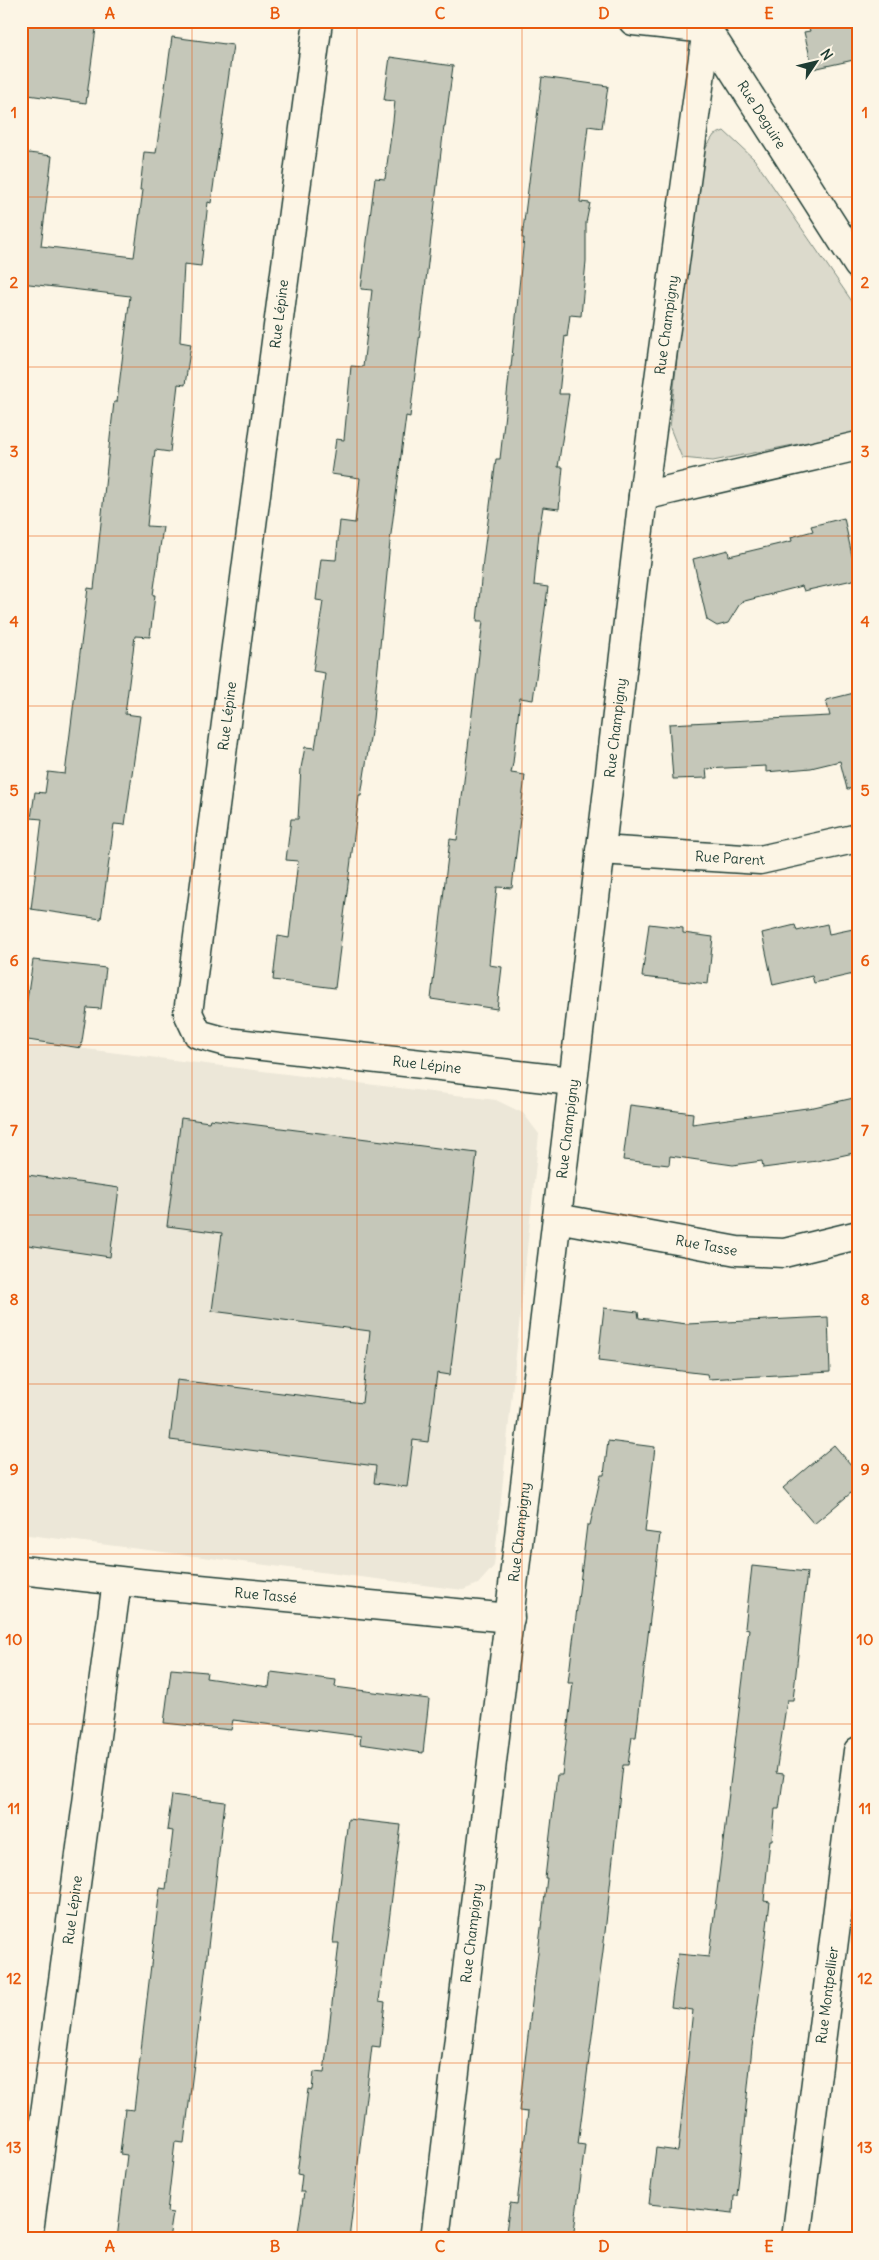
<svg xmlns="http://www.w3.org/2000/svg" width="879" height="2260" font-family="Delius,sans-serif">
<style>
.built{fill:#ece7d8}
.green{fill:#dcdacc;stroke:#7e8c80}
.building{fill:#c5c7b9;stroke:#1f3d34}
.lines{fill:none;stroke-linecap:round;stroke-linejoin:round}
.street-casing{stroke:#1f3d34;stroke-width:31}
.street{stroke:#fcf5e5;stroke-width:28}
.grid{fill:none;stroke:#e8590c;stroke-width:1;stroke-opacity:0.55}
.labels{text-anchor:middle;dominant-baseline:central;stroke-width:4;stroke-linejoin:round;paint-order:stroke}
.street-label{font-size:14px;fill:#1f3d34;stroke:#fcf5e5}
.neatline{fill:none;stroke:#e8590c;stroke-width:2}
.grid-label{font-size:16px;text-anchor:middle;font-weight:bold;fill:#e8590c}
</style>
<rect width="100%" height="100%" fill="#fcf5e5"/>
<filter id="ink" filterUnits="userSpaceOnUse"><feTurbulence type="fractalNoise" baseFrequency=".02" numOctaves="2"/><feDisplacementMap in="SourceGraphic" scale="10" xChannelSelector="R" yChannelSelector="G"/><feConvolveMatrix kernelMatrix="1 2 1 2 8 2 1 2 1" color-interpolation-filters="sRGB"/></filter>
<g filter="url(#ink)">
<path class="built" d="M 21,1041 L 496,1100 L 523,1113 L 539,1134 L 494,1566 L 478,1584 L 463,1590 L 21,1534 Z"/>
<path class="green" d="M 724,131 L 754,159 L 858,310 L 858,432 L 713,461 L 682,458 L 670,428 L 697,162 L 714,135 Z"/>
<path class="building" d="M 21,21 L 97,21 L 86,103 L 21,94 Z
M 807,21 L 858,21 L 858,59 L 813,69 L 804,32 L 810,31 Z
M 172,37 L 233,45 L 211,203 L 208,202 L 201,266 L 184,264 L 180,342 L 191,344 L 185,385 L 178,384 L 170,452 L 155,450 L 147,526 L 163,527 L 153,595 L 155,595 L 150,637 L 135,636 L 125,714 L 140,716 L 125,825 L 114,824 L 101,919 L 31,909 L 42,819 L 31,818 L 35,792 L 45,793 L 48,772 L 65,774 L 88,588 L 94,589 L 111,429 L 114,402 L 117,402 L 130,296 L 21,283 L 21,152 L 52,156 L 41,246 L 134,257 L 143,190 L 140,190 L 144,152 L 156,153 Z
M 390,57 L 453,66 L 445,126 L 444,126 L 410,417 L 406,416 L 390,542 L 373,719 L 361,796 L 359,796 L 335,988 L 273,980 L 278,936 L 289,938 L 298,861 L 286,860 L 291,819 L 298,819 L 301,768 L 305,747 L 315,748 L 320,717 L 325,673 L 313,671 L 323,601 L 316,600 L 321,559 L 336,560 L 340,521 L 355,523 L 360,478 L 331,474 L 336,439 L 344,440 L 351,366 L 363,367 L 372,290 L 361,289 L 375,178 L 385,179 L 393,121 L 395,101 L 384,100 Z
M 542,77 L 608,86 L 602,128 L 588,126 L 582,178 L 580,202 L 590,203 L 586,223 L 586,261 L 581,316 L 570,315 L 567,337 L 565,336 L 559,394 L 569,394 L 558,467 L 563,467 L 559,509 L 543,507 L 539,532 L 534,585 L 548,587 L 533,700 L 520,698 L 513,763 L 511,773 L 525,775 L 512,888 L 497,887 L 489,965 L 502,967 L 497,1009 L 431,999 L 450,839 L 457,840 L 483,621 L 477,621 L 483,560 L 496,459 L 500,459 L 510,367 L 511,367 L 524,238 L 522,238 Z
M 844,518 L 857,579 L 804,591 L 802,586 L 741,602 L 728,623 L 717,626 L 707,620 L 693,559 L 728,550 L 729,556 L 792,541 L 791,537 L 813,531 L 811,526 Z
M 858,692 L 858,788 L 847,789 L 840,761 L 811,768 L 766,772 L 766,766 L 706,769 L 707,778 L 673,779 L 669,724 L 830,716 L 826,700 Z
M 649,924 L 683,928 L 683,933 L 713,937 L 708,984 L 642,977 Z
M 827,924 L 829,934 L 858,928 L 858,973 L 814,983 L 812,976 L 773,985 L 762,933 L 795,925 L 797,931 Z
M 33,960 L 106,968 L 101,1009 L 87,1008 L 81,1048 L 21,1039 Z
M 858,1097 L 858,1152 L 817,1161 L 763,1168 L 762,1161 L 733,1165 L 670,1156 L 669,1165 L 623,1160 L 630,1105 L 693,1113 L 692,1124 L 814,1107 Z
M 181,1118 L 209,1122 L 210,1119 L 477,1153 L 450,1375 L 437,1373 L 428,1442 L 413,1440 L 407,1487 L 374,1483 L 376,1466 L 170,1440 L 177,1380 L 362,1403 L 370,1331 L 212,1311 L 222,1233 L 167,1226 Z
M 21,1174 L 119,1188 L 110,1257 L 21,1244 Z
M 604,1308 L 638,1312 L 639,1318 L 687,1324 L 828,1317 L 830,1372 L 708,1379 L 707,1374 L 598,1361 Z
M 608,1441 L 655,1447 L 645,1532 L 660,1534 L 636,1737 L 632,1737 L 628,1765 L 623,1765 L 603,1951 L 578,2144 L 585,2145 L 573,2239 L 505,2239 L 510,2203 L 517,2204 L 528,2112 L 519,2111 L 547,1878 L 545,1878 L 557,1775 L 562,1775 L 573,1683 L 568,1683 L 587,1525 L 590,1525 L 601,1475 L 604,1475 Z
M 834,1445 L 858,1473 L 858,1487 L 814,1524 L 783,1488 Z
M 752,1566 L 807,1572 L 793,1700 L 787,1700 L 776,1773 L 784,1774 L 779,1809 L 775,1809 L 772,1840 L 770,1840 L 764,1901 L 770,1902 L 763,1960 L 764,1960 L 752,2047 L 737,2196 L 734,2196 L 733,2213 L 649,2204 L 656,2148 L 678,2151 L 693,2010 L 671,2007 L 678,1954 L 709,1957 L 749,1629 L 745,1628 Z
M 171,1669 L 207,1672 L 206,1678 L 269,1687 L 271,1672 L 336,1680 L 335,1687 L 429,1699 L 423,1753 L 360,1744 L 361,1736 L 233,1720 L 231,1730 L 164,1723 Z
M 172,1795 L 225,1802 L 199,2024 L 184,2143 L 175,2142 L 167,2212 L 173,2213 L 169,2239 L 117,2239 L 127,2155 L 120,2154 L 125,2109 L 134,2110 L 160,1888 L 166,1889 L 173,1831 L 167,1830 Z
M 348,1819 L 401,1825 L 379,2001 L 385,2002 L 380,2047 L 372,2046 L 349,2239 L 297,2239 L 304,2192 L 300,2192 L 302,2175 L 297,2174 L 308,2089 L 312,2090 L 314,2072 L 324,2073 L 339,1943 L 333,1943 Z"/>
<g class="lines">
<g class="street-casing">
<g id="street">
<path id="s1" d="M 318,21 L 188,1013 L 198,1034 L 227,1042 L 572,1081"/>
<path id="s2" d="M 633,21 L 707,29 L 858,265"/>
<path d="M 643,496 L 858,446"/>
<path id="s3" d="M 600,850 L 760,860 L 858,838"/>
<path id="s4" d="M 557,1218 L 737,1251 L 784,1253 L 858,1235"/>
<path id="s5" d="M 21,1570 L 147,1584 L 510,1618"/>
<path id="s6" d="M 28,2239 L 117,1581"/>
<path id="s7" d="M 435,2239 L 643,496 L 708,21"/>
<path id="s8" d="M 796,2239 L 858,1751"/>
</g>
</g>
<use href="#street" class="street"/>
</g>
</g>
<path class="grid" d="M 192,21 L 192,2239M 357,21 L 357,2239M 522,21 L 522,2239M 687,21 L 687,2239M 21,197 L 858,197M 21,367 L 858,367M 21,536 L 858,536M 21,706 L 858,706M 21,876 L 858,876M 21,1045 L 858,1045M 21,1215 L 858,1215M 21,1384 L 858,1384M 21,1554 L 858,1554M 21,1724 L 858,1724M 21,1893 L 858,1893M 21,2063 L 858,2063"/>
<g class="labels">
<g class="street-label">
<text stroke="none"><textPath href="#s2" startOffset="176">Rue Deguire</textPath></text>
<text transform="translate(279 314) rotate(-83)">Rue Lépine</text>
<text stroke="none"><textPath href="#s7" startOffset="1928">Rue Champigny</textPath></text>
<text transform="translate(227 716) rotate(-83)">Rue Lépine</text>
<text stroke="none"><textPath href="#s7" startOffset="1522">Rue Champigny</textPath></text>
<text stroke="none"><textPath href="#s3" startOffset="130">Rue Parent</textPath></text>
<text stroke="none"><textPath href="#s1" startOffset="1255">Rue Lépine</textPath></text>
<text stroke="none"><textPath href="#s7" startOffset="1118">Rue Champigny</textPath></text>
<text stroke="none"><textPath href="#s4" startOffset="152">Rue Tasse</textPath></text>
<text stroke="none"><textPath href="#s7" startOffset="712">Rue Champigny</textPath></text>
<text stroke="none"><textPath href="#s5" startOffset="246">Rue Tassé</textPath></text>
<text stroke="none"><textPath href="#s6" startOffset="332">Rue Lépine</textPath></text>
<text stroke="none"><textPath href="#s7" startOffset="308">Rue Champigny</textPath></text>
<text stroke="none"><textPath href="#s8" startOffset="246">Rue Montpellier</textPath></text>
</g>
</g>
<rect width="879" height="2260" fill="none" stroke="#fcf5e5" stroke-width="55"/>
<g transform="translate(816 62) rotate(55)" stroke="#fcf5e5" stroke-width="4" paint-order="stroke">
<path d="M0-4L9 19L0 12L-9 19Z" fill="#1f3d34"/>
<text y="-8" font-size="14" font-weight="bold" text-anchor="middle" fill="#1f3d34">N</text>
</g>
<rect x="28" y="28" width="824" height="2204" class="neatline"/>
<g class="grid-label">
<text x="110" y="19">A</text>
<text x="275" y="19">B</text>
<text x="440" y="19">C</text>
<text x="604" y="19">D</text>
<text x="769" y="19">E</text>
<text x="14" y="118">1</text>
<text x="865" y="118">1</text>
<text x="14" y="288">2</text>
<text x="865" y="288">2</text>
<text x="14" y="457">3</text>
<text x="865" y="457">3</text>
<text x="14" y="627">4</text>
<text x="865" y="627">4</text>
<text x="14" y="796">5</text>
<text x="865" y="796">5</text>
<text x="14" y="966">6</text>
<text x="865" y="966">6</text>
<text x="14" y="1136">7</text>
<text x="865" y="1136">7</text>
<text x="14" y="1305">8</text>
<text x="865" y="1305">8</text>
<text x="14" y="1475">9</text>
<text x="865" y="1475">9</text>
<text x="14" y="1645">10</text>
<text x="865" y="1645">10</text>
<text x="14" y="1814">11</text>
<text x="865" y="1814">11</text>
<text x="14" y="1984">12</text>
<text x="865" y="1984">12</text>
<text x="14" y="2153">13</text>
<text x="865" y="2153">13</text>
<text x="110" y="2252">A</text>
<text x="275" y="2252">B</text>
<text x="440" y="2252">C</text>
<text x="604" y="2252">D</text>
<text x="769" y="2252">E</text>
</g>
</svg>
